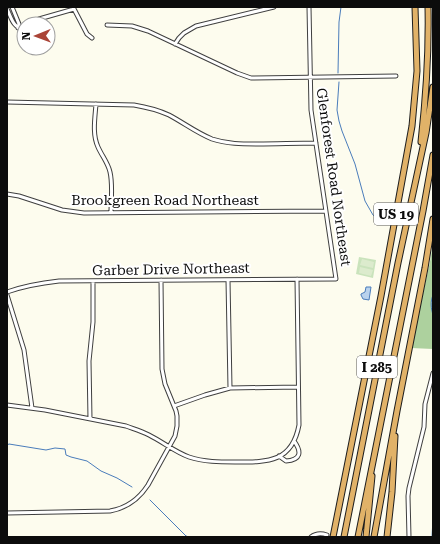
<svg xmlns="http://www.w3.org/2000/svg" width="440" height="544" font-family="'Roboto Serif',serif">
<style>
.green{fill:#cae3bc}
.forest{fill:#add19e}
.pitch{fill:#dcebcd}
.water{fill:#b9d2ed;stroke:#4a7cbb}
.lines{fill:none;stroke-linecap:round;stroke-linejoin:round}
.stream{stroke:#4a7cbb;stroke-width:1}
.street-casing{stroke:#3f3f3f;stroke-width:5}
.highway-casing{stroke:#1d1d1d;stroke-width:7}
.street{stroke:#fff;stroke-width:3}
.highway{stroke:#e1b268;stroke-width:5}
.labels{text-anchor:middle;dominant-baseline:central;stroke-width:4;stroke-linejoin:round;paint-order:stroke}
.shield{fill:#fff;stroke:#555;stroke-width:1}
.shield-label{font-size:13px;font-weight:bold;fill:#0c0c0c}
.street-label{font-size:14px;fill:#0c0c0c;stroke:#fff}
</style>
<rect width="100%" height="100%" fill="#fdfcee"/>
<path class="green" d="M 359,257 L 376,260 L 373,278 L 356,274 Z"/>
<path class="forest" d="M 433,243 L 433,349 L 411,348 L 430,262 Z"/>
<path class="pitch" d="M 362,259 L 374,262 L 373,268 L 360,265 Z
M 360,267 L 373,270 L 371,276 L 359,273 Z"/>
<path class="water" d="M 366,287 L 371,287 L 369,300 L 363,299 L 361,295 L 361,294 L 365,292 Z"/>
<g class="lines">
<path class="stream" d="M 338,73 L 339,22 L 341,7
M 339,82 L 337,110 L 339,121 L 342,131 L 355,164 L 365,201 L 373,215 L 385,224
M 433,295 C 430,302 431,308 433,315
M 7,445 L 9,444 L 46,450 L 55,448 L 65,449 L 66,455 L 71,457 L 87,461 L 101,471 L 117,478 L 132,487
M 150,500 L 186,536 L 189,537
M 432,537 L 433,519"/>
<g class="street-casing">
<path id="street" d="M 12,7 L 19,24 L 18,28
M 73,7 L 87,34 L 92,38
M 7,9 C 12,19 12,26 24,30
M 36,24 L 36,22 L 39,19 L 74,9
M 107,25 L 132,26 L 148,31 L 237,73 L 251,78 L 396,76
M 175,44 L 179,38 L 184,33 L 196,26 L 274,7
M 7,102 L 134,105 C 146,107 158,110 169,115 C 184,123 197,133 212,139 C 227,144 242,144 258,144 C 277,144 296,143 316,143
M 96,104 C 95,118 92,134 98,147 C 102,156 108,163 110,172 C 113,185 111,200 111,212
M 7,194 L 19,196 L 62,210 L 84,213 L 326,211
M 228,280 L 230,388
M 7,292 C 24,286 41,283 59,281 L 336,279 L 311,110 L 309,7
M 7,295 L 24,350 L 32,408
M 7,405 L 45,410 L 126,426 C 134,429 141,431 149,435 C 163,442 175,452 189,457 C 204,462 220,462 235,462 C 267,462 292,463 299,425 L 297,279
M 174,406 L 205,395 L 230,388 L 298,387
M 90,419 L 89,361 L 93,322 L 93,281
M 279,456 L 286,461 C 301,460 302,452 294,441
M 7,513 L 110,511 C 127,508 139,499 148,485 L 175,436 L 177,426 L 177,416 L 176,411 L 165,384 L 162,369 L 161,280
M 311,537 C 316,533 321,533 327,535
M 409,537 L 408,496 L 409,488 L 424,427 L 425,404 L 433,373"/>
</g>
<g class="highway-casing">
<path id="highway" d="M 421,142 C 426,97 429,52 428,7
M 333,537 L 381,296 L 412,126 L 417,71 L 415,7
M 344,537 L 398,263 L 426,133 L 433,87
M 358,537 L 423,211 L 433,155
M 366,537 L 372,476
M 374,537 L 397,411 L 425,268 L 433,219
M 387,537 L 392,492 L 395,436"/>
</g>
<use href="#street" class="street"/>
<use href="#highway" class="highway"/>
</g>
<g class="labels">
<g class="shield">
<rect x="374" y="203" width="44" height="22" rx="3"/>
<rect x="357" y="356" width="40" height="22" rx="3"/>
</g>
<g class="shield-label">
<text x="396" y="214">US 19</text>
<text x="377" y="367">I 285</text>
</g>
<g class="street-label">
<text transform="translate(334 177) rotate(82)">Glenforest Road Northeast</text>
<text x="165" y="200">Brookgreen Road Northeast</text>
<text transform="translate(171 269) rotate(-1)">Garber Drive Northeast</text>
</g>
</g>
<rect width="440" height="544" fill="none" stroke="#0c0c0c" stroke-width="16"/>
<g transform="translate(36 36) rotate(269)"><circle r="19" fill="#ffffff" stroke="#9e9e9e"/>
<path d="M0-3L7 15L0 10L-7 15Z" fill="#aa4437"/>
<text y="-6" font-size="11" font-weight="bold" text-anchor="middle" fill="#0c0c0c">N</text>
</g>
</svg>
